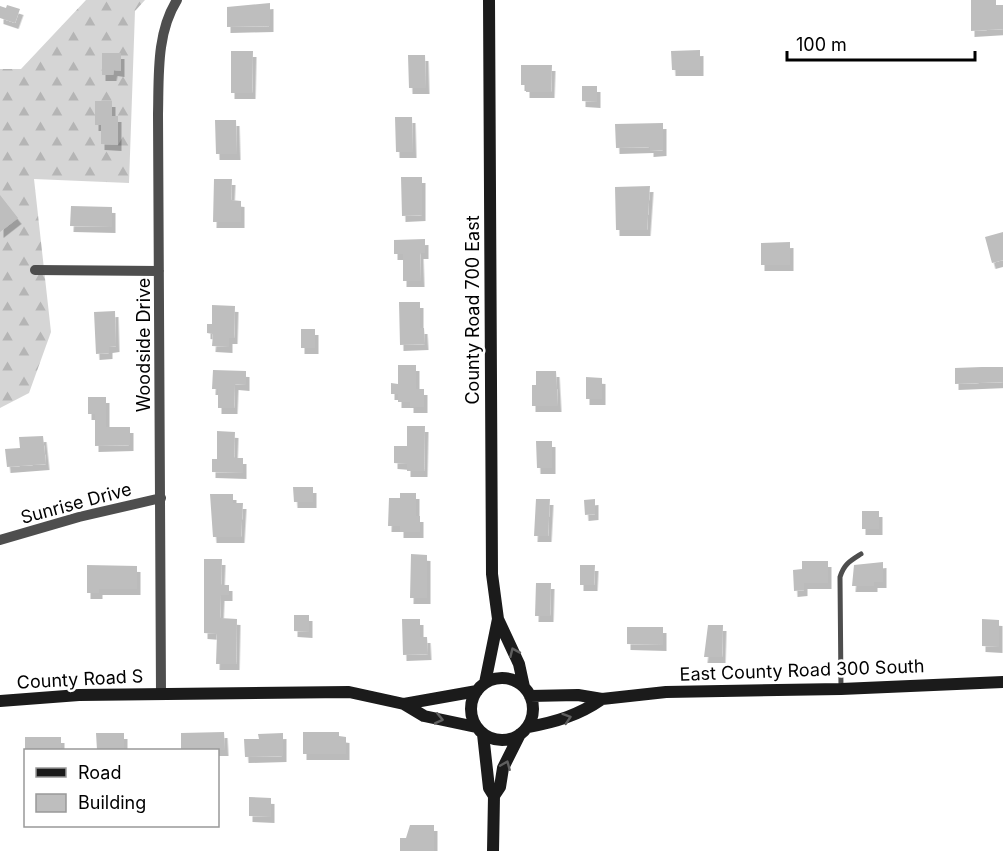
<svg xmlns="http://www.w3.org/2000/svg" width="1003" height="851" font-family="Inter,sans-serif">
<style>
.forest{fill:url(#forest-firs)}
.building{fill:#bebebe;filter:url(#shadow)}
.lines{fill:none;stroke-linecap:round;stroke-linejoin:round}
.lane{stroke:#4e4e4e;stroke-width:5}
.street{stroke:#4e4e4e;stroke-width:10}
.secondary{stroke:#1b1b1b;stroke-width:12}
.oneway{stroke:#5f5f5f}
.labels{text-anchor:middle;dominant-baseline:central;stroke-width:5;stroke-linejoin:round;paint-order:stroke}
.street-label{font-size:18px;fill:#000;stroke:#fff}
</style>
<defs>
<pattern id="forest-firs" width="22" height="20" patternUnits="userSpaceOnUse" patternTransform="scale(1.5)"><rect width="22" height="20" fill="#d5d5d5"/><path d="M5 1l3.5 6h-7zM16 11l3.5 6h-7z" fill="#b5b5b5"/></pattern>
<filter id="shadow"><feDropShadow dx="3.5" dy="6" stdDeviation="0" flood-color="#0004"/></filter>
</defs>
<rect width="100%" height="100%" fill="#fff"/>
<path class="forest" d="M 86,0 L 145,0 L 135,11 L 129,183 L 34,179 L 51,332 L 29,393 L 0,408 L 0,69 L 21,69 Z"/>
<path class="building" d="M 971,0 L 996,0 L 996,5 L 1003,5 L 1003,29 L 971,31 Z
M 270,3 L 270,26 L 227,27 L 227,7 Z
M 7,5 L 20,9 L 15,23 L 0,18 L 0,6 L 6,8 Z
M 700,50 L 700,70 L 672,70 L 671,51 Z
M 231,51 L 253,51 L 252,93 L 231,93 Z
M 102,53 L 121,53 L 121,71 L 114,70 L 113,75 L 102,75 Z
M 408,55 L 425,55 L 426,88 L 409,88 Z
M 521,65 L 552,65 L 551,92 L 526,92 L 526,85 L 521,85 Z
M 582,86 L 597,86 L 597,102 L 582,101 Z
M 95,101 L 112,101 L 112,116 L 118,116 L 118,145 L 101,144 L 101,125 L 95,125 Z
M 395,117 L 412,117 L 413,152 L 396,152 Z
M 215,120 L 236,120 L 237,154 L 216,154 Z
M 663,123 L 663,150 L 650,151 L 650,147 L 616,148 L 615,124 Z
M 401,177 L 422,177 L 422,215 L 402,216 Z
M 214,179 L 232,179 L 231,200 L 241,201 L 241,222 L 213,222 Z
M 650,186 L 647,230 L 616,230 L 615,187 Z
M 0,195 L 18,218 L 0,232 Z
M 71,206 L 112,207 L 112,227 L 70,226 Z
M 1003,232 L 1003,260 L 992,263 L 985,237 Z
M 425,239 L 425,253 L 420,253 L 421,281 L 403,281 L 403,254 L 394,254 L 394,240 Z
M 790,242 L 790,265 L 761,265 L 761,243 Z
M 399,302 L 420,302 L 420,328 L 424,328 L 425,344 L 400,345 Z
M 212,305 L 235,306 L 234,338 L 229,338 L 229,347 L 212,346 L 213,334 L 207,333 L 207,324 L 212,324 Z
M 115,311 L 116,346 L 109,347 L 109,353 L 96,354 L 94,312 Z
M 301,329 L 315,329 L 315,348 L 301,348 Z
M 398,365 L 416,365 L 416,389 L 424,389 L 424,407 L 410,407 L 410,402 L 398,402 L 398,394 L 391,394 L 391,383 L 398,384 Z
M 982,367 L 1003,367 L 1003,382 L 955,384 L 955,368 Z
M 213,370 L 246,371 L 246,385 L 235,384 L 234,408 L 218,408 L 218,389 L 212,389 Z
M 536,371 L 556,371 L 558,406 L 532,406 L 532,385 L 536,385 Z
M 586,377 L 602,378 L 602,399 L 586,399 Z
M 88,397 L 106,397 L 106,427 L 130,427 L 130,445 L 95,446 L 95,414 L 88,414 Z
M 407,426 L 425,426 L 424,471 L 407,471 L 407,464 L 394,463 L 394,446 L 407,446 Z
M 217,431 L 235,432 L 234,458 L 243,458 L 243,473 L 212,472 L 212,459 L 217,459 Z
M 43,436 L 46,464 L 7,467 L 5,449 L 20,448 L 19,437 Z
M 536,441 L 552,441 L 552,468 L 537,468 Z
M 293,487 L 313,487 L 313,502 L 294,502 Z
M 400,493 L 416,493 L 416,516 L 420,516 L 420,532 L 400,532 L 400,526 L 388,526 L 389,498 L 400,498 Z
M 210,494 L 233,494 L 233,503 L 243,503 L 241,537 L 213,537 Z
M 536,499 L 550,499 L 548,536 L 534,536 Z
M 595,499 L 595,514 L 585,515 L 584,500 Z
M 862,511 L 879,511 L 879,529 L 862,529 Z
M 411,554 L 427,555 L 427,598 L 410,598 Z
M 204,559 L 222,559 L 221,585 L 229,585 L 229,595 L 221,595 L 220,618 L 237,619 L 236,664 L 216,664 L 217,634 L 204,633 Z
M 802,561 L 828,561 L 828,583 L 804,583 L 804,590 L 794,591 L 793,570 L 802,569 Z
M 883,562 L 883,582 L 874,582 L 874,586 L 852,586 L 854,565 Z
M 87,565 L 137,566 L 137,589 L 99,589 L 99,593 L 87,593 Z
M 580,565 L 595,565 L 594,585 L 580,585 Z
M 536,583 L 551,583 L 550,616 L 535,616 Z
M 294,615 L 309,615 L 309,632 L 294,631 Z
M 402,619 L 420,619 L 420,637 L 427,637 L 428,654 L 403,655 Z
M 982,619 L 999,620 L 999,647 L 982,646 Z
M 708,625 L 723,625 L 722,657 L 704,657 Z
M 627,627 L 663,627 L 663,645 L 627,644 Z
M 224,732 L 225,750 L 181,750 L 181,733 Z
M 303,732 L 339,732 L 339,736 L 346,737 L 346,754 L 303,754 Z
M 96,733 L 124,733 L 124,750 L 97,750 Z
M 283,733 L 283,756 L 245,757 L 244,739 L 259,739 L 258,734 Z
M 25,737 L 61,737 L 61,750 L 25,750 Z
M 249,797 L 271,798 L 271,817 L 249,816 Z
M 410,825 L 434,825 L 434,851 L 400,851 L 400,838 L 406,838 Z"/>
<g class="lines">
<path class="lane" d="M 841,689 L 840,577 C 844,564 850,561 861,554"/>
<path class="street" d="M 35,270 L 159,271
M 0,540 L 79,517 L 161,498
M 161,693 L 158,114 C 159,77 156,33 177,0"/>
<path class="secondary" d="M 498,619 L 519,664 L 524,687
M471 709a31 31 0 1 1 62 0a31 31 0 1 1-62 0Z
M 485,683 L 498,619 L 492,574 L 489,0
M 530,696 L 578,695 L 602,699 L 666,692 L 841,689 L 1003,682
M 0,701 L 79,695 L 349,692 L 404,704 L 424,716 L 476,727
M 404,704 L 477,691
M 528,727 C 556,722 579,715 602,699
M 483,734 L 489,788 L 494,796
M 493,851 L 494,796 L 500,787 L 503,768 L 520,734"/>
</g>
<defs><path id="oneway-chevron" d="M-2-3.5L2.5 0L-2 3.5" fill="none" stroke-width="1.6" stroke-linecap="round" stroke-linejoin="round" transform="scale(1.5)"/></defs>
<g class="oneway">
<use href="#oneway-chevron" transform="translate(514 652) rotate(-114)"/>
<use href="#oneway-chevron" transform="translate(567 718) rotate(-18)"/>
<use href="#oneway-chevron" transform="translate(439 719) rotate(13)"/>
<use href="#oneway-chevron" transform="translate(506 765) rotate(-67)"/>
</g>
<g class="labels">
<g class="street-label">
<text transform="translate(472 310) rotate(-90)">County Road 700 East</text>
<text transform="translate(143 345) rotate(-90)">Woodside Drive</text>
<text transform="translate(76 503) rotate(-15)">Sunrise Drive</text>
<text transform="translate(802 670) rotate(-2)">East County Road 300 South</text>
<text transform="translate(80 679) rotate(-3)">County Road S</text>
</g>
</g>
<rect x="24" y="749" width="195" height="78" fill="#ffffff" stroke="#999999" stroke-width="1.5"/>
<rect x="36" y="768" width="30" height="9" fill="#1b1b1b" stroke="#999999" stroke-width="1.5"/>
<text x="78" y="779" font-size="18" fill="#000000">Road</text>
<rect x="36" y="794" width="30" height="18" fill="#bebebe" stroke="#999999" stroke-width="1.5"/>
<text x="78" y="809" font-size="18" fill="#000000">Building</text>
<path d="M787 51v9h188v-9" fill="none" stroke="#000000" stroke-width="3"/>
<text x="796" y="51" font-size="18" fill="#000000" stroke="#ffffff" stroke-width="4.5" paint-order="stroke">100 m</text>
</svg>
